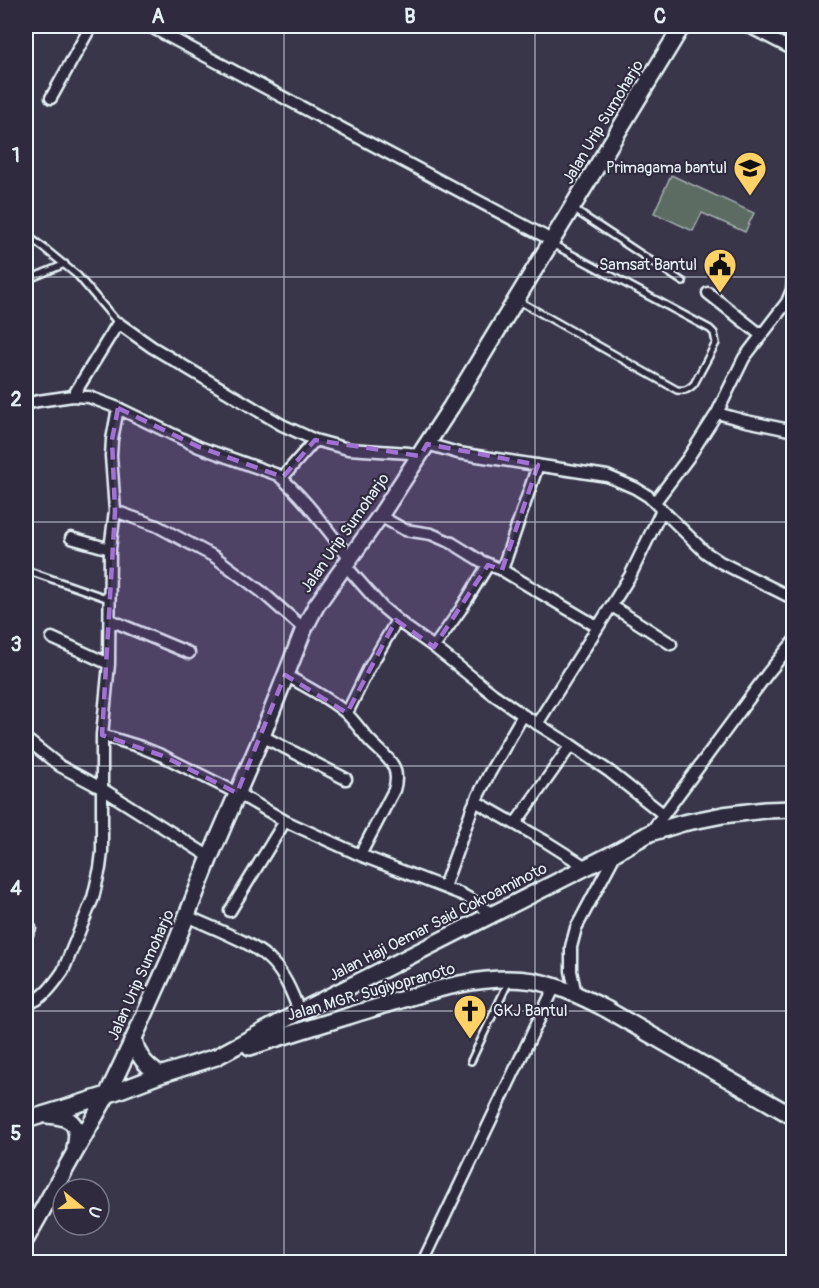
<svg xmlns="http://www.w3.org/2000/svg" width="819" height="1288" font-family="Pangolin,sans-serif">
<style>
.green{fill:#5c6c63;stroke:#a2aeae;stroke-width:1.5}
.lines{fill:none;stroke-linecap:round;stroke-linejoin:round}
.lane-casing{stroke:#e8f1f8;stroke-width:10}
.street-casing{stroke:#e8f1f8;stroke-width:15}
.secondary-casing{stroke:#e8f1f8;stroke-width:20}
.lane{stroke:#2f2a3d;stroke-width:5}
.street{stroke:#2f2a3d;stroke-width:10}
.secondary{stroke:#2f2a3d;stroke-width:15}
.marked{fill:#a171d3;fill-opacity:0.2;stroke:#a171d3;stroke-width:4.5;stroke-dasharray:12 8;stroke-linejoin:round}
.grid{fill:none;stroke:#e8f1f8;stroke-width:1.5;stroke-opacity:0.55}
.labels{text-anchor:middle;dominant-baseline:central;stroke-width:4.5;stroke-linejoin:round;paint-order:stroke}
.street-label{font-size:16px;fill:#e8f1f8;stroke:#2f2a3d}
.poi-label{font-size:16px;fill:#e8f1f8;stroke:#2f2a3d;text-anchor:end}
.neatline{fill:none;stroke:#e8f1f8;stroke-width:2}
.grid-label{font-size:20px;text-anchor:middle;font-weight:bold;fill:#e8f1f8}
</style>
<rect width="100%" height="100%" fill="#3a364a"/>
<filter id="ink" filterUnits="userSpaceOnUse"><feTurbulence type="fractalNoise" baseFrequency=".0167" numOctaves="2"/><feDisplacementMap in="SourceGraphic" scale="12" xChannelSelector="R" yChannelSelector="G"/><feConvolveMatrix kernelMatrix="1 2 1 2 8 2 1 2 1" color-interpolation-filters="sRGB"/></filter>
<g filter="url(#ink)">
<path class="green" d="M 671,175 L 754,213 L 745,232 L 702,213 L 693,231 L 654,213 Z"/>
<g class="lines">
<g class="lane-casing">
<path id="lane" d="M 573,209 L 683,282
M 26,236 L 32,239 L 44,248 L 78,276 L 118,323
M 34,277 L 65,264
M 519,301 L 677,390 C 685,391 688,390 694,384 L 716,343 L 714,333 L 710,329 L 556,246 L 552,242
M 26,570 L 109,599
M 471,1061 L 509,981"/>
</g>
<g class="street-casing">
<path id="street" d="M 149,26 L 544,236 L 550,241
M 747,26 L 794,50
M 51,98 L 91,26
M 708,293 L 761,335
M 73,396 L 118,323 L 152,347 L 282,425 L 315,440 L 348,449 L 409,453 L 419,457
M 26,404 L 38,401 L 73,396 L 89,397 L 118,408 L 199,447 L 278,475 C 304,497 328,531 350,558
M 717,413 L 746,421 L 794,431
M 427,444 L 458,453 L 607,476 L 635,488 L 648,496 L 705,552 L 720,562 L 794,599
M 282,478 L 315,440
M 655,502 L 688,458 L 717,413 L 744,358 L 787,302 L 792,290 L 794,269
M 115,511 L 157,526 L 215,557 L 262,592 L 304,629
M 380,516 L 405,530 L 431,534 L 452,543 L 481,561 L 502,570 L 598,627
M 71,538 L 110,549
M 345,565 L 382,607 L 406,627 L 434,647 L 493,694 L 523,715 L 571,745 L 610,772 L 663,814
M 502,570 L 538,465
M 612,606 L 671,644
M 110,620 L 189,653
M 52,638 L 109,664
M 434,647 L 461,609 L 488,565
M 285,675 C 305,686 327,697 345,712 C 354,720 361,731 369,740 C 385,757 402,764 394,790 L 360,855
M 347,713 L 368,670 L 397,620
M 537,724 L 630,576 L 662,510
M 102,735 L 141,747 L 163,756 L 237,793 L 285,821 L 360,855 L 461,894 L 470,899 L 492,914
M 262,736 L 346,779
M 26,739 L 60,766 L 101,788 L 210,857
M 475,801 L 545,841 L 586,867
M 515,824 L 571,745
M 650,833 L 768,673 L 794,641
M 444,887 L 473,806 L 489,774 L 523,715
M 230,911 L 285,821
M 187,916 C 212,928 256,943 273,963 C 286,977 293,994 299,1012
M 26,936 L 30,928
M 576,994 L 571,971 L 571,947 L 576,928 L 616,853
M 26,1004 C 42,1001 54,984 63,971 L 93,898 L 100,868 L 102,852 L 102,735 L 109,664 L 110,549 L 115,511 L 111,456 L 112,440 L 118,408
M 423,1262 L 555,986"/>
</g>
<g class="secondary-casing">
<path id="secondary" d="M 134,1038 C 137,1056 145,1065 160,1075
M 250,1047 C 289,1034 329,1022 368,1010 C 420,994 479,972 534,981 C 560,986 583,997 606,1009 L 794,1117
M 47,1115 C 70,1117 81,1122 75,1148
M 26,1120 L 107,1095 L 160,1075 L 216,1057 L 299,1012 L 616,852 L 650,833 L 683,823 L 723,815 L 765,810 L 794,809
M 26,1239 L 107,1095 L 134,1038 L 170,958 L 210,857 L 262,736 L 304,629 L 316,606 L 380,516 L 451,407 L 682,26"/>
</g>
<use href="#lane" class="lane"/>
<use href="#street" class="street"/>
<use href="#secondary" class="secondary"/>
</g>
</g>
<path class="marked" d="M 118,408 L 199,447 L 283,477 L 315,440 L 420,456 L 427,444 L 538,465 L 502,570 L 488,565 L 434,647 L 396,620 L 347,713 L 285,675 L 237,793 L 163,756 L 102,735 L 115,511 L 112,440 Z"/>
<path class="grid" d="M 284,26 L 284,1262M 535,26 L 535,1262M 26,277 L 794,277M 26,522 L 794,522M 26,766 L 794,766M 26,1011 L 794,1011"/>
<defs>
<g id="school-pin" transform="scale(1.725)"><path d="M0 17L-7.5 6A9.5 9.5 0 1 1 7.5 6Z" fill="#ffd166" stroke="#2f2a3d"/><path d="M0-5L7-2L0 1L-7-2ZM-4 1L0 2.5L4 1V4Q0 6-4 4Z" fill="#111"/></g>
<g id="civic-pin" transform="scale(1.725)"><path d="M0 17L-7.5 6A9.5 9.5 0 1 1 7.5 6Z" fill="#ffd166" stroke="#2f2a3d"/><path d="M-.6-6.5H3V-4.5H.6V-3L4-1V1h2V6H-6V1h2V-1L-.6-3ZM-1.2 2.5V6h2.4V2.5Z" fill="#111"/></g>
<g id="church-pin" transform="scale(1.725)"><path d="M0 17L-7.5 6A9.5 9.5 0 1 1 7.5 6Z" fill="#ffd166" stroke="#2f2a3d"/><path d="M-1.2-6h2.4v3.5h3.3v2.4h-3.3V6h-2.4V-.1h-3.3v-2.4h3.3Z" fill="#111"/></g>
</defs>
<g fill-rule="evenodd">
<use href="#school-pin" x="750" y="168"/>
<use href="#civic-pin" x="720" y="265"/>
<use href="#church-pin" x="470" y="1011"/>
</g>
<g class="labels">
<g class="street-label">
<text transform="translate(603 122) rotate(-59)">Jalan Urip Sumoharjo</text>
<text transform="translate(345 533) rotate(-55)">Jalan Urip Sumoharjo</text>
<text transform="translate(438 922) rotate(-27)">Jalan Haji Oemar Said Cokroaminoto</text>
<text transform="translate(141 975) rotate(-66)">Jalan Urip Sumoharjo</text>
<text transform="translate(371 992) rotate(-16)">Jalan MGR. Sugiyopranoto</text>
</g>
<g class="poi-label">
<text x="727" y="168">Primagama bantul</text>
<text x="697" y="265">Samsat Bantul</text>
<text x="493" y="1011" text-anchor="start">GKJ Bantul</text>
</g>
</g>
<rect width="819" height="1288" fill="none" stroke="#2f2a3d" stroke-width="66"/>
<g transform="translate(81 1207) rotate(109)"><circle r="28" fill="#2f2a3d" stroke="#797a88" stroke-width="1.5"/>
<path d="M0-4.5L10 22L0 15L-10 22Z" fill="#ffd166"/>
<text y="-9" font-size="16" font-weight="bold" text-anchor="middle" fill="#e8f1f8">U</text>
</g>
<rect x="33" y="33" width="753" height="1222" class="neatline"/>
<g class="grid-label">
<text x="158" y="23">A</text>
<text x="410" y="23">B</text>
<text x="660" y="23">C</text>
<text x="16" y="162">1</text>
<text x="16" y="406">2</text>
<text x="16" y="651">3</text>
<text x="16" y="895">4</text>
<text x="16" y="1140">5</text>
</g>
</svg>
